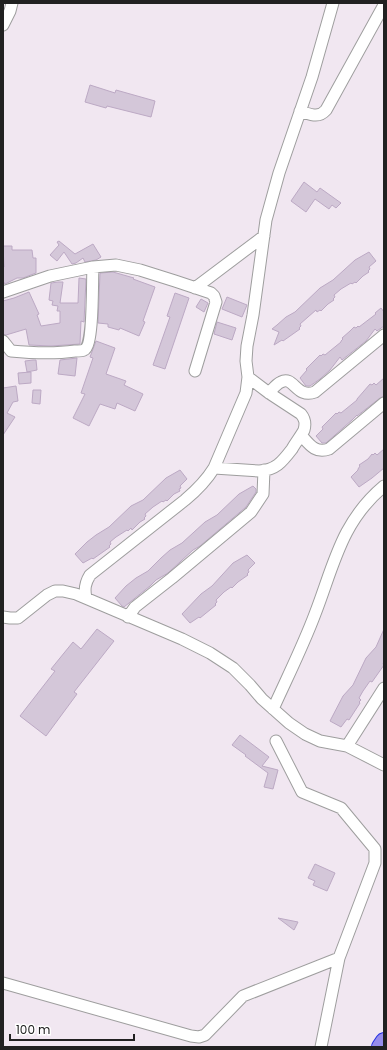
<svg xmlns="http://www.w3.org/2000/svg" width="387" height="1050" font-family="Poppins,sans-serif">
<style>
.building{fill:#d4c7d9;stroke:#bca9c4}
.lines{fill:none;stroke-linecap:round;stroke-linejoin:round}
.minor-casing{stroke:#9e9e9e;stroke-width:13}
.highway-casing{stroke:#222ee2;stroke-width:18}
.minor{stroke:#fff;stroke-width:11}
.highway{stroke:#968deb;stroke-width:16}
</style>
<rect width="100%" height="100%" fill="#f1e7f1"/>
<path class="building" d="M 90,85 L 115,93 L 116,90 L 155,101 L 151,117 L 107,106 L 106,108 L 85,102 Z
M 304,182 L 317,192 L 320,188 L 341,203 L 336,208 L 332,205 L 329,209 L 315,199 L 306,212 L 291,201 Z
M 59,241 L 75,254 L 93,244 L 101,257 L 96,260 L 85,262 L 83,258 L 76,263 L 72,264 L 64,252 L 57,261 L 50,255 L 59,245 L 57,242 Z
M 3,246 L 12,246 L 12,250 L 32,250 L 33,258 L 36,258 L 36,273 L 23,278 L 17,278 L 5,284 L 3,281 L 3,267 L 4,267 Z
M 369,252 L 376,261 L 369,267 L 370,269 L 368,271 L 369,272 L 363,276 L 356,283 L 355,282 L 352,284 L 351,283 L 341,289 L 334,295 L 335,297 L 333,299 L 334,300 L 328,304 L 321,311 L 320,310 L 317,312 L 316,310 L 300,324 L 301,326 L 299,328 L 300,329 L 283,341 L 282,340 L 274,345 L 279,332 L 272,329 L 277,325 L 286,317 L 295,312 L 320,288 L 333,280 L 355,260 Z
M 113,272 L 134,278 L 133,279 L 155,287 L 143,321 L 145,322 L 139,336 L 120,328 L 119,330 L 108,327 L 108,324 L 98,323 L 100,273 Z
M 79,278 L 86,279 L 84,322 L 81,321 L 80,344 L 51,346 L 29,345 L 26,329 L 6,335 L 3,334 L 3,301 L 14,298 L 29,292 L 39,314 L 37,315 L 41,326 L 60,323 L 60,311 L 57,311 L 58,306 L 52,305 L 53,301 L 49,300 L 51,283 L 58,282 L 63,282 L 60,303 L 78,303 Z
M 175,293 L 189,298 L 165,369 L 153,365 L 170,317 L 167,316 Z
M 227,297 L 247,305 L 242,317 L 222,309 Z
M 201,299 L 208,303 L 204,312 L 196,307 Z
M 381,308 L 384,312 L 384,326 L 377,331 L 375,329 L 366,341 L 342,360 L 340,357 L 330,370 L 320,379 L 310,386 L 306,386 L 300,378 L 307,370 L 306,369 L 320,355 L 321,356 L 323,354 L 325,355 L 341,342 L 341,341 L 343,339 L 342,338 L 350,331 L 354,327 L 356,328 L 358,326 L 359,327 L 376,314 L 375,313 Z
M 217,322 L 236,328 L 232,340 L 214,334 Z
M 96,341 L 115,348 L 106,374 L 126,381 L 124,385 L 143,394 L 135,411 L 117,403 L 115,409 L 100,404 L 89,426 L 73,418 L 85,394 L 81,393 L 93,358 L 90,357 Z
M 77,358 L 75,376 L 58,374 L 60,360 Z
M 33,360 L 36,360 L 37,370 L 27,372 L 25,361 Z
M 31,372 L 31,383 L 19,384 L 18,373 Z
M 384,378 L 384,396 L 380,398 L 357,416 L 357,415 L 352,420 L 326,443 L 322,443 L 316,436 L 323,429 L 322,427 L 336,413 L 337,414 L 339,412 L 341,413 L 357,400 L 357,399 L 370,384 L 372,385 L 374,383 L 376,385 Z
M 16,386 L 18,401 L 13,402 L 7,413 L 15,417 L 3,435 L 3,388 Z
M 33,390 L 41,390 L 40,404 L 32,403 Z
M 384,449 L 384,468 L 372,478 L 359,487 L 351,477 L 358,470 L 358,469 L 360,466 L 359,465 L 368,459 L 372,454 L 373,455 L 375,453 L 377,455 Z
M 180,470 L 187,479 L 180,486 L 181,488 L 179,489 L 180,491 L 174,494 L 167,501 L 166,500 L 163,502 L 162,501 L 153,507 L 145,514 L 146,516 L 144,518 L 145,519 L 140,522 L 132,530 L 131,528 L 128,531 L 127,530 L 116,537 L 110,542 L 111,544 L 109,546 L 110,547 L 93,559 L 92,558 L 83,563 L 75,554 L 87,542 L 96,535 L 109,527 L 131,506 L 143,500 L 166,478 Z
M 253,486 L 256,489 L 256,492 L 246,507 L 200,546 L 193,550 L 168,573 L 156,580 L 150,586 L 129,603 L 124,607 L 122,606 L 115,598 L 126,586 L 136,578 L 148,571 L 161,558 L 170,550 L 182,543 L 205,522 L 217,515 L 239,494 Z
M 247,555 L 255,563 L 248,570 L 249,572 L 247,574 L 248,575 L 238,582 L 232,588 L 231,587 L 224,592 L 216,600 L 217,602 L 215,604 L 216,605 L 200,618 L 199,617 L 190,623 L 182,614 L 201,594 L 212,586 L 233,563 Z
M 97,629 L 114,641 L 74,692 L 77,694 L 46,736 L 20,716 L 55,671 L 51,669 L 73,642 L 81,649 Z
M 384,629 L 384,661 L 383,664 L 384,665 L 372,682 L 370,681 L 363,691 L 359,698 L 361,700 L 359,702 L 360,703 L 349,720 L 347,719 L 341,727 L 330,721 L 343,696 L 353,685 L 366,658 L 376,647 Z
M 240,735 L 269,757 L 262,766 L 278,770 L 273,789 L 264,787 L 268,773 L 245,756 L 246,755 L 232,745 Z
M 315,864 L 335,873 L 327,891 L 313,885 L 315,881 L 308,878 Z
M 278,918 L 298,922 L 294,930 Z"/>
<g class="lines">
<g class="minor-casing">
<path id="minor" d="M 3,25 L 10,11 L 12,3
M 300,111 C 310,114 318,119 326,110 L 384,5
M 195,288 L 264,236
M 3,292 L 50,276 L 93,267 L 116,265 L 140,270 L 175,281 L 211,293 L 214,296 L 216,302 L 195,371
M 3,341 L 11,351 C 32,353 54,354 75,351 C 77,351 82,351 84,350 C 94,346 92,279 93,267
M 269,393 C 272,390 276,384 281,382 C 294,375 296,399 315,392 L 384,335
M 301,435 C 309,444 315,454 329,449 L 384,403
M 214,468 L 259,471 C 276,470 282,462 292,449 C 296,442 301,436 304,430 C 306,423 305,419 301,414 L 269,393 L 248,377
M 86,598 C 84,589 85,583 90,575 L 185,500 C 197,490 206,481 214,468 L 246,393 L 248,377 L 246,361 L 247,346 L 253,315 L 266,220 L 279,173 L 312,77 L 333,3
M 3,617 L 10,618 L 18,618 L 47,595 L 55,591 L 63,591 L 76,594 L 182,639 L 210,653 L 233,668 L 250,685 L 262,699 L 289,723 L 305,734 L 320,741 L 347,746 L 384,765
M 128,617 L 135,607 L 172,578 L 251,512 L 263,494 L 264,470
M 273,709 C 287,678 303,646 315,614 C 334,565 341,522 384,486
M 276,741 L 302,792 L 341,808 L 375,849 L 375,863 L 339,958 L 321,1047
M 347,746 L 384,688
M 3,983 L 191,1036 L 199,1037 L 205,1035 L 243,996 L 339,958"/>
</g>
<g class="highway-casing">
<path id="highway" d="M 380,1047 L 384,1041"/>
</g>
<use href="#minor" class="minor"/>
<use href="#highway" class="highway"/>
</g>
<rect width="387" height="1050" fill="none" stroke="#212121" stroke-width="8"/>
<path d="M10 1034v6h124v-6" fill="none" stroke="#212121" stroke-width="2"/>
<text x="16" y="1034" font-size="12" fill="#212121" stroke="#ffffff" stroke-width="3" paint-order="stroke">100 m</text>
</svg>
